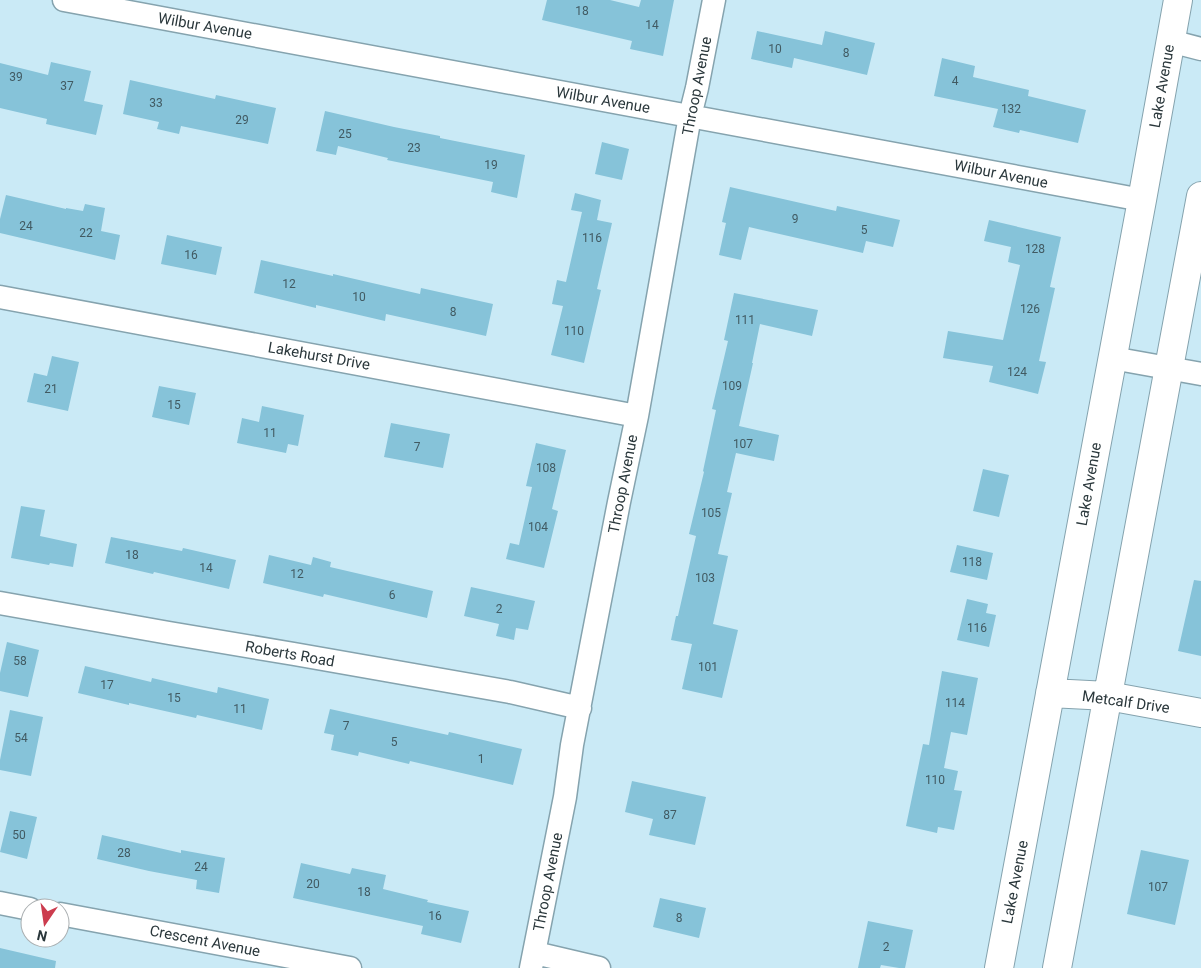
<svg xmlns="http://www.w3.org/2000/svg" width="1201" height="968" font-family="Roboto,sans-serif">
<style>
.building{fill:#86c3d9}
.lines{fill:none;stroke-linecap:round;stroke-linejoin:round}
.street-casing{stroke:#85a3ae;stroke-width:25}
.secondary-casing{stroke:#85a3ae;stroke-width:30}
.street{stroke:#fff;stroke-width:22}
.secondary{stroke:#fff;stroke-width:28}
.labels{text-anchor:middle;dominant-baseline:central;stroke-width:4;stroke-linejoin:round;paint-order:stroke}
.number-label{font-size:12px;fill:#415a62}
.street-label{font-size:15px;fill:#2a373b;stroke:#fff}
</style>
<rect width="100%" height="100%" fill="#caeaf6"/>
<path class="building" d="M 547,0 L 610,0 L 639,7 L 641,0 L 674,0 L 663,56 L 630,49 L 632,41 L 542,20 Z
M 757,31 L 822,45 L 825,31 L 875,43 L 867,75 L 794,58 L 792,68 L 751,59 Z
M 942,58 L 975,66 L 973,77 L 1029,90 L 1028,96 L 1086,110 L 1078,143 L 1020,130 L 1019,133 L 993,127 L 998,109 L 934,96 Z
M 51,62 L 91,71 L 84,101 L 103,105 L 96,135 L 46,124 L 47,119 L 0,108 L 0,63 L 48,75 Z
M 130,80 L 215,99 L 216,95 L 276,108 L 268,144 L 181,126 L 179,134 L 157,129 L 159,122 L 123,114 Z
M 325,111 L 394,127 L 440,136 L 440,138 L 525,155 L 517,198 L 491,192 L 493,182 L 387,160 L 388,158 L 338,146 L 336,155 L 316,151 Z
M 602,142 L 629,149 L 622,180 L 595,174 Z
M 730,187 L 836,211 L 837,206 L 900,220 L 893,247 L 866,241 L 863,253 L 749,227 L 741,260 L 719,255 L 726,223 L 722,222 Z
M 575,193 L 601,200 L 597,220 L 612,223 L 597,289 L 601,290 L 584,363 L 551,355 L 563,306 L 552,304 L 557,280 L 566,282 L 582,212 L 571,210 Z
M 6,195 L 66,209 L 66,208 L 83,211 L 85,204 L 105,208 L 101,231 L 120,235 L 115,260 L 0,233 L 0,219 Z
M 989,220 L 1061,237 L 1050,287 L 1055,288 L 1039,361 L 1046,362 L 1038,394 L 989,382 L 993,366 L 943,358 L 948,331 L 1003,340 L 1020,265 L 1008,262 L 1011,247 L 984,241 Z
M 167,235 L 222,247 L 216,275 L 161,264 Z
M 261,260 L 333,276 L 333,274 L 420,294 L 421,288 L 493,304 L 486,336 L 386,314 L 385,321 L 316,305 L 316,308 L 254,293 Z
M 734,293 L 818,310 L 812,336 L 760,324 L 752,363 L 753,363 L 739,426 L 779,435 L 774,461 L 736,453 L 727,492 L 732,493 L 718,554 L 728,556 L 713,624 L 738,630 L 722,698 L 682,689 L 692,644 L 671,640 L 676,616 L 678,616 L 696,536 L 689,534 L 704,472 L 703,471 L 716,410 L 712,409 L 728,341 L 724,340 Z
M 52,356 L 79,362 L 68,411 L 27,402 L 34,373 L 47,376 Z
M 159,386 L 196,393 L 189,425 L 152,417 Z
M 262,406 L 304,415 L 298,446 L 288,444 L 286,453 L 237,443 L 242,418 L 259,422 Z
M 391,423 L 450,434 L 443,468 L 384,457 Z
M 536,443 L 566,450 L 552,509 L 558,511 L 544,568 L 506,559 L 510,543 L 519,545 L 532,487 L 526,486 Z
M 983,469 L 1009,475 L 999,517 L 973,511 Z
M 21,506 L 45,510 L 40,536 L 77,544 L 73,567 L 50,563 L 49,565 L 11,558 Z
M 111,537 L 182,551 L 183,548 L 236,560 L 229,589 L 154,572 L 153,574 L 105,563 Z
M 957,545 L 993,553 L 987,580 L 950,572 Z
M 269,555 L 311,565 L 313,557 L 331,562 L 330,567 L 433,591 L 427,618 L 324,594 L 323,597 L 263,583 Z
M 1194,580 L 1201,581 L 1201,656 L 1178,651 Z
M 471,587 L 535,601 L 528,630 L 516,628 L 514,640 L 496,636 L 499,624 L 464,616 Z
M 967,599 L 988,604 L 986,613 L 996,615 L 989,647 L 957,640 Z
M 7,642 L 39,650 L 28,697 L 0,691 L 0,673 Z
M 85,666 L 151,682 L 152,678 L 217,693 L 218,687 L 269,699 L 262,730 L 197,715 L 196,718 L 129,703 L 129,705 L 78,693 Z
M 942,671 L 978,678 L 967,735 L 951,732 L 944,768 L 958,771 L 954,790 L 962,791 L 954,830 L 938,827 L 937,833 L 906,826 L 923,744 L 929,745 Z
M 330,709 L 448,735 L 449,732 L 522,749 L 513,785 L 410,761 L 409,764 L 359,752 L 358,756 L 331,750 L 334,735 L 324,733 Z
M 10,710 L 43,717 L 31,776 L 0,770 L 0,760 Z
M 632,781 L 706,797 L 695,845 L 649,835 L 653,819 L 625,812 Z
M 10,811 L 37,817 L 27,859 L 0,852 Z
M 102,835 L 181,853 L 181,850 L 225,858 L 219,893 L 196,889 L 197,880 L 149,871 L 97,859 Z
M 1141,850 L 1189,860 L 1175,925 L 1127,914 Z
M 301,863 L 350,874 L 352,868 L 386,875 L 383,889 L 428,900 L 427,902 L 469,911 L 461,943 L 421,934 L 423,926 L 293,898 Z
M 660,898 L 706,908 L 699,938 L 653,927 Z
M 868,921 L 913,930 L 905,968 L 899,968 L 881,965 L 880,968 L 858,968 Z
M 0,948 L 56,961 L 55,968 L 0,968 Z"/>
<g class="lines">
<g class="street-casing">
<path id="street" d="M 64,0 L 1142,200
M 1170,41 L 1201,49
M 0,297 L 637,416
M 1112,358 L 1201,374
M 0,603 L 169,633 L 294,654 L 510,692 L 580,708
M 0,903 L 30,909
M 60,914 L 350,968
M 535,953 L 599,968
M 531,968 L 565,797 L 572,745 L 619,502 L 637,416 L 690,116 L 697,88 L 714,0"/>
</g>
<g class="secondary-casing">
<path id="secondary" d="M 1050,693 L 1108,696 L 1201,713
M 999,968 L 1142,200 L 1178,0
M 1057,968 L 1201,196"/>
</g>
<use href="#street" class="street"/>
<use href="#secondary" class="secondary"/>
</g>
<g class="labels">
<g class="number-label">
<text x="582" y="11">18</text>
<text x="652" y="25">14</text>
<text x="775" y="49">10</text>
<text x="846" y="53">8</text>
<text x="16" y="77">39</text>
<text x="955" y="81">4</text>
<text x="67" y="86">37</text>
<text x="156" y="103">33</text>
<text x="1011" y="109">132</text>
<text x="242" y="120">29</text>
<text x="345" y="134">25</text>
<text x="414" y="148">23</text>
<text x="491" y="165">19</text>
<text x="795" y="219">9</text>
<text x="26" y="226">24</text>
<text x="864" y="230">5</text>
<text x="86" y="233">22</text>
<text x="592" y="238">116</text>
<text x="1035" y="249">128</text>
<text x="191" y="255">16</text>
<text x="289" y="284">12</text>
<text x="359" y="297">10</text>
<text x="1030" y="309">126</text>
<text x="453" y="312">8</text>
<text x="745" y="320">111</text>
<text x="574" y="331">110</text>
<text x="1017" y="372">124</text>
<text x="732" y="386">109</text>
<text x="51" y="389">21</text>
<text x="174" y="405">15</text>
<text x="270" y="433">11</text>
<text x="743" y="444">107</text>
<text x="417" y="447">7</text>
<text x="546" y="468">108</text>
<text x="711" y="513">105</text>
<text x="538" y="527">104</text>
<text x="132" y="555">18</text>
<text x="972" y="562">118</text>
<text x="206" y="568">14</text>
<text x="297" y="574">12</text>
<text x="705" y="578">103</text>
<text x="392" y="595">6</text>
<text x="499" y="609">2</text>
<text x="977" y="628">116</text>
<text x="20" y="661">58</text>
<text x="708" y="667">101</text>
<text x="107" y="685">17</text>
<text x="174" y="698">15</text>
<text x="955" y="703">114</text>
<text x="240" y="709">11</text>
<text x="346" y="726">7</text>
<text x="21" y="738">54</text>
<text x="394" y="742">5</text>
<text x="481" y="759">1</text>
<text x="935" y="780">110</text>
<text x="670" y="815">87</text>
<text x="19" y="835">50</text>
<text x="124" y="853">28</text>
<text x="201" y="867">24</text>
<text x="313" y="884">20</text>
<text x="1158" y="887">107</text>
<text x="364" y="892">18</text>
<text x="435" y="916">16</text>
<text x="679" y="918">8</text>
<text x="886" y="947">2</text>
</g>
<g class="street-label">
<text transform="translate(205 26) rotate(10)">Wilbur Avenue</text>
<text transform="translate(697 86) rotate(-79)">Throop Avenue</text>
<text transform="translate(1162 86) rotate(-80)">Lake Avenue</text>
<text transform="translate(603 100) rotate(10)">Wilbur Avenue</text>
<text transform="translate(1001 174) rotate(11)">Wilbur Avenue</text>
<text transform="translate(319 356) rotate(10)">Lakehurst Drive</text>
<text transform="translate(623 484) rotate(-79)">Throop Avenue</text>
<text transform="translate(1089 484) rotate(-80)">Lake Avenue</text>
<text transform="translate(290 654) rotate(10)">Roberts Road</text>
<text transform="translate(1126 702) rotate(8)">Metcalf Drive</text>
<text transform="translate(548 882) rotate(-79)">Throop Avenue</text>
<text transform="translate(1015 882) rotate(-79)">Lake Avenue</text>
<text transform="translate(205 941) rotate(11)">Crescent Avenue</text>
</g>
</g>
<g transform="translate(45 923) rotate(193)"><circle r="24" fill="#ffffff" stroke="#aaafb1"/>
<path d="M0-4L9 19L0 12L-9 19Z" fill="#cc3c4e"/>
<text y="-8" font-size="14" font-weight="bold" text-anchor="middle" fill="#2a373b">N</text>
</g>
</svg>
